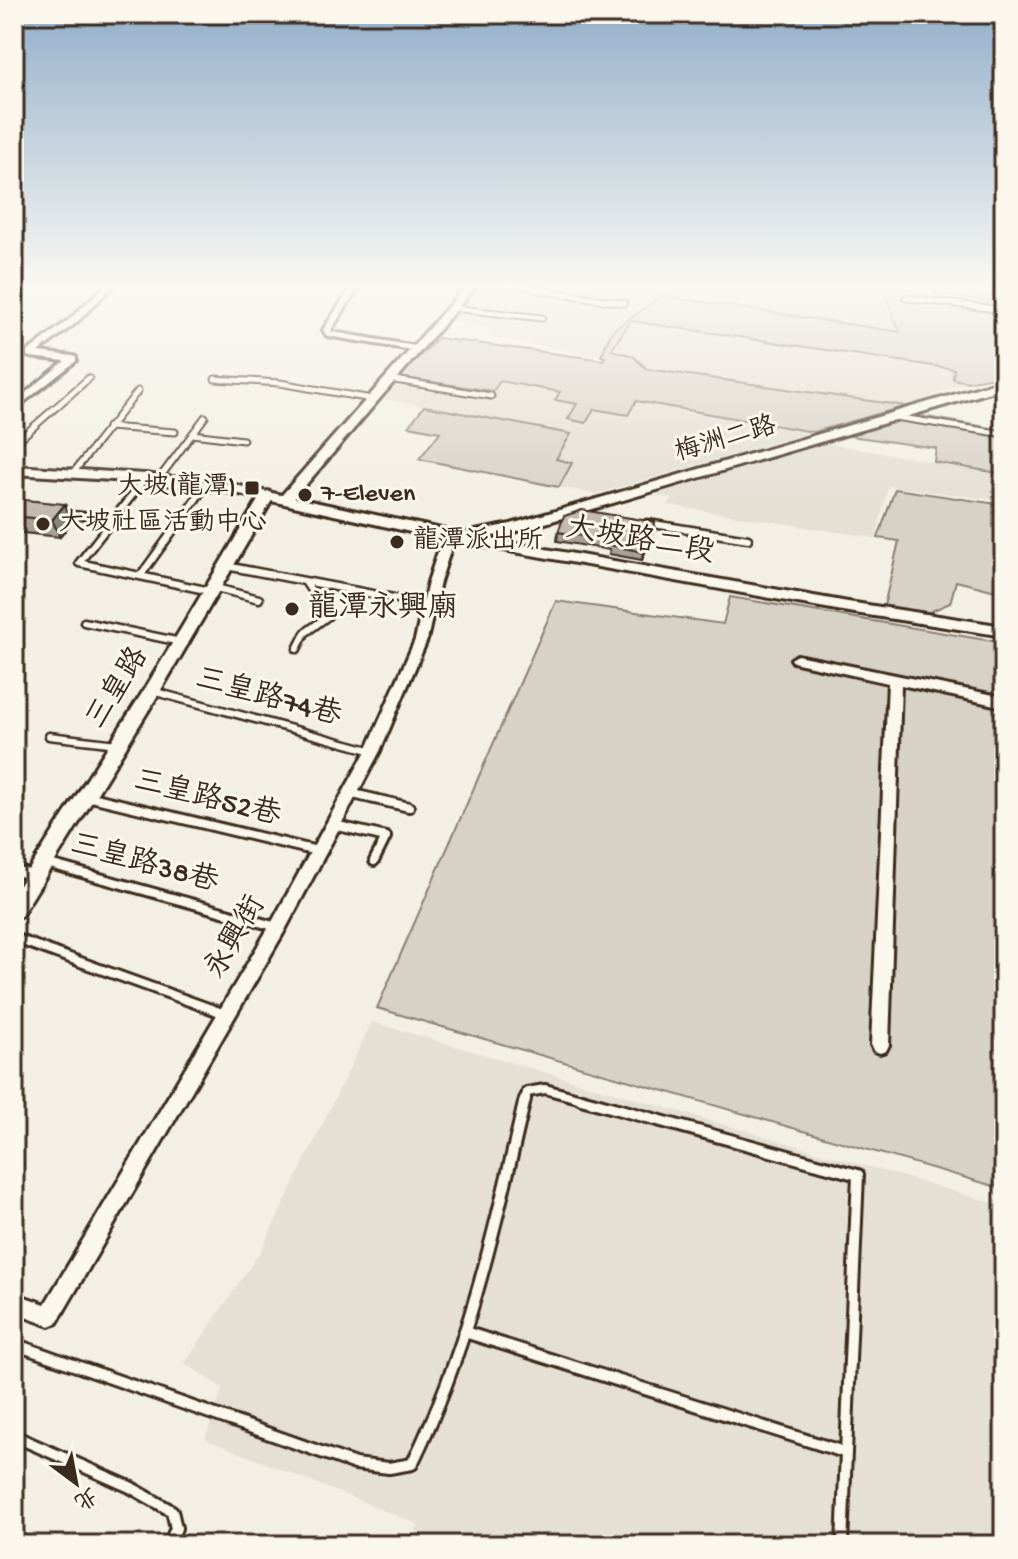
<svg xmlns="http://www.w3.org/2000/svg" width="1018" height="1559" font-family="'Gochi Hand','LXGW WenKai TC',sans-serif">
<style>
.built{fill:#e5dfd4}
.green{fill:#d8d1c6;stroke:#8a7e72;stroke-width:2}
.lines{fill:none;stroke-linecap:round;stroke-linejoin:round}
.service-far3-casing{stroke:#3b2a1e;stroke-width:9}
.service-far2-casing{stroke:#3b2a1e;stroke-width:11}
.service-far1-casing{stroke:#3b2a1e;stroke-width:14}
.service-casing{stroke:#3b2a1e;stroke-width:16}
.minor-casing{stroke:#3b2a1e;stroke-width:6}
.tertiary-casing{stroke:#3b2a1e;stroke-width:6}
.secondary-casing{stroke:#3b2a1e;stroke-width:6}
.service-far3{stroke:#fbf7ec;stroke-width:5}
.service-far2{stroke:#fbf7ec;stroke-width:6}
.service-far1{stroke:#fbf7ec;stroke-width:8}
.service{stroke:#fbf7ec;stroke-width:10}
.minor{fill:#fbf7ec;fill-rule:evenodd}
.tertiary{fill:#fbf7ec;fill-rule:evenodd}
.secondary{fill:#fbf7ec;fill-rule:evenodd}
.wall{fill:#a8a197;stroke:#3b2a1e;stroke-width:2}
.shaded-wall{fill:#88837b;stroke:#3b2a1e;stroke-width:2}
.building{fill:#c3bbb0;stroke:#3b2a1e;stroke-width:2}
.poi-dot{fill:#3b2a1e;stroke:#fbf7ec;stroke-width:3}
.labels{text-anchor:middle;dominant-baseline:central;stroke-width:6;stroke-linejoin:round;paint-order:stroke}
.far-street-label{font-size:26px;fill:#3b2a1e;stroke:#fbf7ec}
.far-poi-label{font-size:26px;fill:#3b2a1e;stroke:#fbf7ec;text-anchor:start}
.street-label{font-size:30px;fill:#3b2a1e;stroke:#fbf7ec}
.poi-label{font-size:30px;fill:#3b2a1e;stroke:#fbf7ec;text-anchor:start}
</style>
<rect width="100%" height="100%" fill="#f3efe4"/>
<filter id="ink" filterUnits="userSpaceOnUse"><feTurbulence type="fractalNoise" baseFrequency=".0125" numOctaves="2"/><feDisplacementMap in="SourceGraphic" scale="16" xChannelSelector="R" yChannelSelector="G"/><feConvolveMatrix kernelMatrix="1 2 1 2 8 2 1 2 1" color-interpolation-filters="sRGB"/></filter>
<g filter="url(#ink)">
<path class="built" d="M 480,284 L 940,284 L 930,303 L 887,298 L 900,332 L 645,312 L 629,319 L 607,343 L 601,356 L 488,337 L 493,329 L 450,321 Z
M 631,321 L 955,369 L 954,379 L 967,382 L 906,406 L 647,369 L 633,356 L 610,350 Z
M 500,381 L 561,392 L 556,399 L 577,404 L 569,419 L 586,423 L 594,409 L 635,401 L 813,432 L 595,494 L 559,487 L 572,463 L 556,459 L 570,433 L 385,399 L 398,384 L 486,400 Z
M 824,443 L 1004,474 L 1004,501 L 888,486 L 876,538 L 668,505 L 672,498 L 655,495 Z
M 372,1022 L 1004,1206 L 1004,1545 L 413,1545 L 418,1524 L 205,1439 L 223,1388 L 185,1363 L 262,1249 Z"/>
<path class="green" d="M 940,284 L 1004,284 L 1004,303 L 935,294 Z
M 662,296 L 900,332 L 886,297 L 1004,313 L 1004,375 L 967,382 L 953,379 L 954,369 L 631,321 L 611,350 L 633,356 L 647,369 L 906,406 L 813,432 L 636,401 L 628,415 L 594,409 L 586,423 L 568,419 L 577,404 L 555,400 L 560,392 L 500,381 L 493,391 L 399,377 L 438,338 L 603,360 L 605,357 L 601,356 L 612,331 Z
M 424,406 L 571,434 L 556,459 L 572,463 L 559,487 L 419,459 L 440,432 L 409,426 Z
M 916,415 L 1004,430 L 1004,474 L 934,462 L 936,448 L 850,436 Z
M 895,489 L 1004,505 L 1004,593 L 956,581 L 950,603 L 927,613 L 884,606 L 899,541 L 878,538 Z
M 730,597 L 1004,643 L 1004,1189 L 377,1008 L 556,601 L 723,624 Z"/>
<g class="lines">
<g class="service-far3-casing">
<path id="service-far3" d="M 523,284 L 533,289 L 624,303
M 906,298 L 1004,310
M 452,308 L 542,318
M 215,379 L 280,383 L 372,399
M 389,379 L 491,396
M 895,417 L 1004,434
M 108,427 L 175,432
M 192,434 L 243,440
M 14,444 L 89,378
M 73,473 L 138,391
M 158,480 L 205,417
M 138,487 L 145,478"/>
</g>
<g class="service-far2-casing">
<path id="service-far2" d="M 140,485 L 79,563 L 210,591
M 61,514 L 113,519
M 647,523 L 748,539
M 226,566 L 430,605
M 141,575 L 206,485
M 212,587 L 259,599
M 84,622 L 181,642
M 297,649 L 305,633 L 328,616 L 306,583
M 152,691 L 373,751
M 49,736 L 117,744"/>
</g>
<g class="service-far1-casing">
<path id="service-far1" d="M 369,750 L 373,751
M 349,793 L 409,807
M 87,796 L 317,851
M 334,825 L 386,837 L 374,861
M 46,863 L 277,927
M 14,871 L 35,875
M 14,938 L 225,1014
M 525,1101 L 527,1092 L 545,1089 L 589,1101"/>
</g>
<g class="service-casing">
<path id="service" d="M 581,1099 L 858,1175 L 842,1545
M 468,1333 L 844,1452
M 14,1344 L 355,1464 L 389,1468 L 412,1464 C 469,1348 496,1224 525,1099
M 14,1436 L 130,1487 L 172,1511 L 176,1528 L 169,1545"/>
</g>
<g class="minor-casing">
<path id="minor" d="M 107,284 L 115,284 L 77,322 L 38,352 L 73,356 L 76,357 L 76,361 L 14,410 L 14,402 L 65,361 L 30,357 L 27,356 L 27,352 L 71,318 Z
M 353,284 L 361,284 L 331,330 L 333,332 L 415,346 L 418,347 L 418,351 L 327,336 L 323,330 Z
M 449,533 L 455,536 L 440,582 L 427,640 L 380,751 L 284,932 L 57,1323 L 50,1326 L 14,1313 L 14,1293 L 45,1304 L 272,922 L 366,751 L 415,640 L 428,582 L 443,536 Z
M 797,655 L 1004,697 L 1004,707 L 901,685 L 889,1045 L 886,1051 L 880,1053 L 874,1051 L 871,1045 L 888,683 L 793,662 L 791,659 Z"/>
</g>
<g class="tertiary-casing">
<path id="tertiary" d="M 468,284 L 478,284 L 291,502 L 281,502 L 281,496 Z
M 1004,380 L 1004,388 L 518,531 L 483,538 L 848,602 L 1004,626 L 1004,636 L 848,612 L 470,544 L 453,538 L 460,534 L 511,524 Z
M 268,491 L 275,495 L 158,695 L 21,916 L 14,919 L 14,893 L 146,687 L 261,495 Z"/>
</g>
<g class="secondary-casing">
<path id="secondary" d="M 14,466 L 145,474 L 235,485 L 460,533 L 468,538 L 460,543 L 235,493 L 145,482 L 14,474 Z"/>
</g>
<use href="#service-far3" class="service-far3"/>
<use href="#service-far2" class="service-far2"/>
<use href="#service-far1" class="service-far1"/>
<use href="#service" class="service"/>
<use href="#minor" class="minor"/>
<use href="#tertiary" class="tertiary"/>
<use href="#secondary" class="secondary"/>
</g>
<path class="wall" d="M 14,500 L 72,521 L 60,537 L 14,532 Z
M 654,530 L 642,560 L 609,554 L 610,550 L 557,541 L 558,532 Z"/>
<path class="shaded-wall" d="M 65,504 L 72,521 L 60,537 L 52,520 Z
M 655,522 L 654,530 L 642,560 L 643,552 Z
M 14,1151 L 23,1164 L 14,1172 Z"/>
<path class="building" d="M 15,499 L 65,504 L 52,520 L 14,516 Z
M 582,510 L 655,522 L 643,552 L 610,545 L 612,541 L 558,532 L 564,516 Z"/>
</g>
<linearGradient id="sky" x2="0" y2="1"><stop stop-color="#91aec9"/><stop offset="0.57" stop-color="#faf8f3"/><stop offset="1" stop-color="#faf8f3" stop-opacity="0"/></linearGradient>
<rect width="1018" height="502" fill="url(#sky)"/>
<g class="poi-dot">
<rect x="244" y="480" width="16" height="16" rx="4"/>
<circle cx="305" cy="495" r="8"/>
<circle cx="43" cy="524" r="8"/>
<circle cx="397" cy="542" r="8"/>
<circle cx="292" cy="609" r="8"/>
</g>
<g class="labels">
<g class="far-street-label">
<text transform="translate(726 441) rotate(-16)">梅洲二路</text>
</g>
<g class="far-poi-label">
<text x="236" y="488" text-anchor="end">大坡(龍潭)</text>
<text x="321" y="495">7-Eleven</text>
<text x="59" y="524">大坡社區活動中心</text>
<text x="413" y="542">龍潭派出所</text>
</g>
<g class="street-label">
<text transform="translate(640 542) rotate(10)">大坡路二段</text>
<text transform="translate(119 689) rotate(-58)">三皇路</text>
<text transform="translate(268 699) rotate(15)">三皇路74巷</text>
<text transform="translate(207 800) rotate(14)">三皇路52巷</text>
<text transform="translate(144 865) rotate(15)">三皇路38巷</text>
<text transform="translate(237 938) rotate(-60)">永興街</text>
</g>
<g class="poi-label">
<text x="308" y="609">龍潭永興廟</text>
</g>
</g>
<rect width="1018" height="1559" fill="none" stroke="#fbf7ec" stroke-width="48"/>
<rect x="24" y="24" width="970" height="1511" fill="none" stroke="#3b2a1e" stroke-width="3" filter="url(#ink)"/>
<g transform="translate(76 1483) rotate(148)" stroke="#fbf7ec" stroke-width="6" paint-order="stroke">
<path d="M0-6L14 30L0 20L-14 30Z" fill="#3b2a1e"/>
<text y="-12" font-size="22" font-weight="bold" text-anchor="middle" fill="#3b2a1e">北</text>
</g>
</svg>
